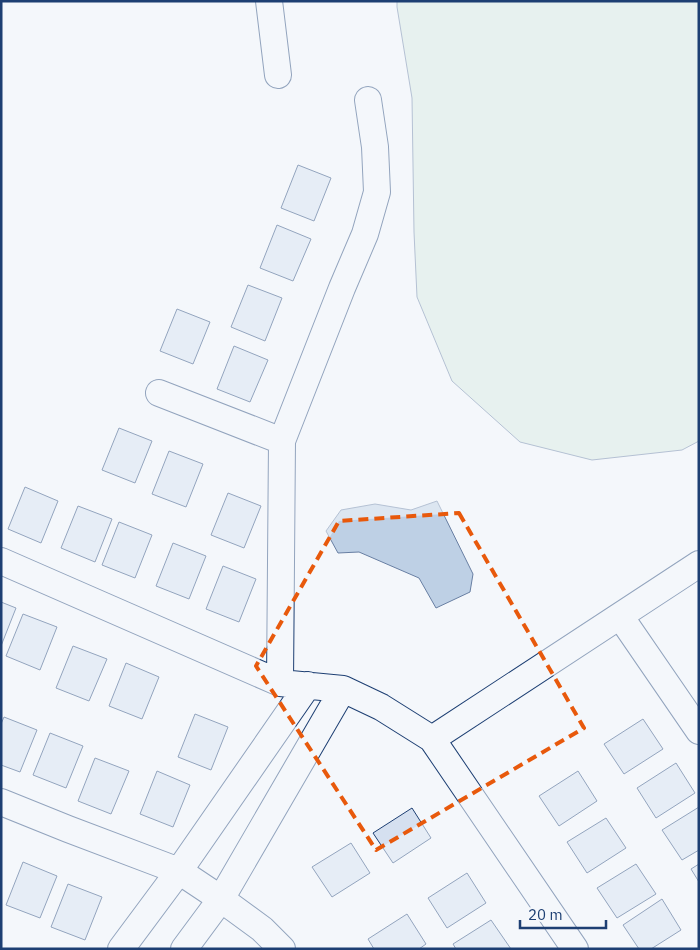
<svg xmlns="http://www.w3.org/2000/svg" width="700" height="950" font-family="'IBM Plex Sans',sans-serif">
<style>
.green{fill:#d7e8df;stroke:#687fa3}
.water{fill:#bed0e5;stroke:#687fa3}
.building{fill:#d5e0f0;stroke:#1d3f73}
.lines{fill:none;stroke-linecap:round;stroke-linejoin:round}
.street-casing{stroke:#1d3f73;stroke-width:28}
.street{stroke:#f4f7fb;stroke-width:26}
.marked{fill:none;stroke:#e8590c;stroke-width:4;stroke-dasharray:10 6;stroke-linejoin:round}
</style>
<rect width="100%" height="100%" fill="#f4f7fb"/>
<path class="green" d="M 397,1 L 699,1 L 699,441 L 682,450 L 592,460 L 520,442 L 452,381 L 417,297 L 414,232 L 412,98 L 397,7 Z"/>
<path class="water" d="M 437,501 L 473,574 L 470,592 L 436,608 L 419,578 L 359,552 L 338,553 L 326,531 L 341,510 L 375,504 L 411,510 Z"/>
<path class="building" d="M 298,165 L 331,178 L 314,221 L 281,208 Z
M 277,225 L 311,239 L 293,281 L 260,268 Z
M 248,285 L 282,298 L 265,341 L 231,327 Z
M 177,309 L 210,322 L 193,364 L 160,351 Z
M 234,346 L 268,360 L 250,402 L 217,389 Z
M 119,428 L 152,441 L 135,483 L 102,470 Z
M 169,451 L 203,464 L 186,507 L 152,494 Z
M 25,487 L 58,501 L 41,543 L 8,529 Z
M 228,493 L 261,506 L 244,548 L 211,535 Z
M 78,506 L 112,519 L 95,562 L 61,548 Z
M 119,522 L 152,535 L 135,578 L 102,565 Z
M 173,543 L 206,556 L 189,599 L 156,586 Z
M 223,566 L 256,579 L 239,622 L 206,609 Z
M 1,602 L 16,608 L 1,646 Z
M 23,614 L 57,627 L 40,670 L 6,656 Z
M 73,646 L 107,659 L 89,701 L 56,688 Z
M 126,663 L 159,677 L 142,719 L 109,706 Z
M 195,714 L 228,727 L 211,770 L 178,757 Z
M 4,717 L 37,730 L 20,772 L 1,765 L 1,724 Z
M 643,719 L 663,749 L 624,774 L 604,744 Z
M 50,733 L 83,746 L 66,788 L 33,775 Z
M 95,758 L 129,771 L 111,814 L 78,801 Z
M 676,763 L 695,793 L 656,818 L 637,788 Z
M 157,771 L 190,785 L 173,827 L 140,814 Z
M 578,771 L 597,801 L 559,826 L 539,796 Z
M 699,807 L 699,850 L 682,860 L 662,830 Z
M 412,808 L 431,838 L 393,863 L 373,833 Z
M 606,818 L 626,848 L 587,873 L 567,842 Z
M 351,843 L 370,873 L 332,897 L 312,867 Z
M 23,862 L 57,876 L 40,918 L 6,905 Z
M 636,864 L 656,894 L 617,918 L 597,888 Z
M 699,864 L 699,882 L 691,869 Z
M 467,873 L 486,903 L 447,928 L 428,898 Z
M 68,884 L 102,897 L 85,940 L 51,927 Z
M 662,899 L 681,930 L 651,949 L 639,949 L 623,925 Z
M 407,914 L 426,944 L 419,949 L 374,949 L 368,939 Z
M 491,920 L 511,949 L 456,949 L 453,944 Z"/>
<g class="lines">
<g class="street-casing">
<path id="street" d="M 269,1 L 278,75
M 159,393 L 282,441
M 1,561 L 280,683 L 343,689 L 381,707 L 432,739 L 699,564
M 620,616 L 699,731
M 280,683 L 282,441 L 342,288 L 365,234 L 377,192 L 375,147 L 368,100
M 432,739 L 575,949
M 1,802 L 68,829 L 179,871 L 221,899 L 262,929 L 282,949
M 121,949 L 179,871 L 308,685
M 184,949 L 221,899 L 343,689"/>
</g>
<use href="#street" class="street"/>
</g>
<path d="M0 0H700V950H0ZM 459,513 L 584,728 L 376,850 L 256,666 L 339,521 Z" fill="#f4f7fb" fill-opacity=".55" fill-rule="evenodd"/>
<path class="marked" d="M 459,513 L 584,728 L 376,850 L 256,666 L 339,521 Z"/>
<rect width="700" height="950" fill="none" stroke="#1d3f73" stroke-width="5"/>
<path d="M520 920v8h86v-8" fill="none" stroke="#1d3f73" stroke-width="2.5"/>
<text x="528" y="920" font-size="15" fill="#1d3f73" stroke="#f4f7fb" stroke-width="4" paint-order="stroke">20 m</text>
</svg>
